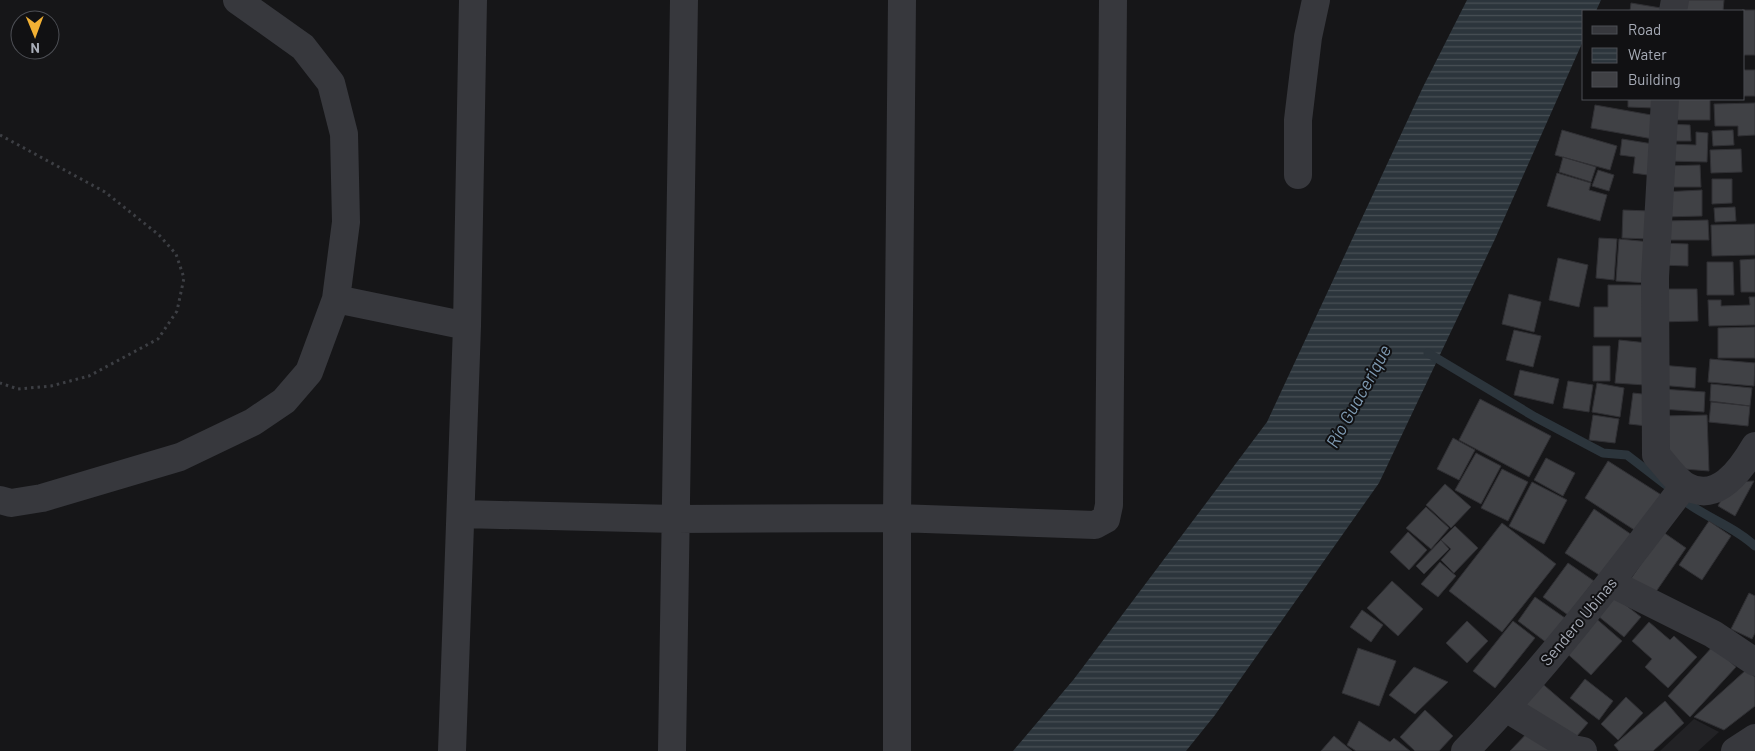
<svg xmlns="http://www.w3.org/2000/svg" width="1755" height="751" font-family="Barlow,sans-serif">
<style>
.built{fill:#222225}
.water{fill:url(#water-rules)}
.lines{fill:none;stroke-linecap:round;stroke-linejoin:round}
.stream{stroke:#2c353c;stroke-width:9}
.building{fill:#404145;stroke:#303034}
.path{stroke:#3d3f44;stroke-width:3;stroke-dasharray:2.5 4;stroke-linecap:butt}
.minor{stroke:#37383d;stroke-width:28}
.labels{text-anchor:middle;dominant-baseline:central;stroke-width:4;stroke-linejoin:round;paint-order:stroke}
.street-label{font-size:16px;fill:#a8adb8;stroke:#111113}
.water-label{font-size:18px;font-style:italic;fill:#7f9bb3;stroke:#111113}
</style>
<defs>
<pattern id="water-rules" width="6" height="5" patternUnits="userSpaceOnUse" patternTransform="scale(1.25)"><rect width="6" height="5" fill="#2c353c"/><path d="M0 2.5h6" fill="none" stroke="#485056"/></pattern>
</defs>
<rect width="100%" height="100%" fill="#161618"/>
<path class="built" d="M 1694,719 L 1719,732 L 1698,751 L 1660,751 Z"/>
<path class="water" d="M 1467,0 L 1601,0 L 1596,11 L 1584,11 L 1584,39 L 1495,239 L 1379,483 L 1215,715 L 1186,751 L 1013,751 L 1074,679 L 1267,422 L 1423,87 Z"/>
<g class="lines">
<path class="stream" d="M 1428,353 L 1535,417 L 1603,453 L 1627,455 L 1666,485
M 1682,499 C 1704,517 1734,526 1755,546"/>
</g>
<path class="building" d="M 1683,0 L 1724,0 L 1723,11 L 1681,11 Z
M 1631,3 L 1667,9 L 1667,11 L 1630,11 Z
M 1742,10 L 1755,10 L 1755,55 L 1744,55 L 1744,11 Z
M 1744,70 L 1755,70 L 1755,96 L 1744,96 Z
M 1628,99 L 1655,99 L 1654,108 L 1628,107 Z
M 1671,99 L 1710,99 L 1710,120 L 1671,120 Z
M 1755,103 L 1755,135 L 1738,136 L 1738,126 L 1715,126 L 1714,104 Z
M 1595,105 L 1657,116 L 1653,139 L 1591,128 Z
M 1666,124 L 1690,125 L 1691,141 L 1666,141 Z
M 1562,130 L 1617,146 L 1610,170 L 1555,155 Z
M 1733,130 L 1734,145 L 1713,146 L 1712,131 Z
M 1696,132 L 1708,133 L 1707,162 L 1667,161 L 1668,144 L 1696,145 Z
M 1622,139 L 1653,144 L 1648,175 L 1633,173 L 1635,157 L 1620,155 Z
M 1741,149 L 1742,172 L 1711,173 L 1710,150 Z
M 1563,157 L 1596,167 L 1591,182 L 1559,172 Z
M 1700,165 L 1701,187 L 1663,187 L 1663,166 Z
M 1598,170 L 1614,175 L 1609,191 L 1592,186 Z
M 1557,173 L 1591,183 L 1589,190 L 1607,195 L 1600,221 L 1547,206 Z
M 1712,179 L 1732,179 L 1732,203 L 1712,204 Z
M 1702,190 L 1702,216 L 1663,217 L 1662,192 Z
M 1735,207 L 1736,221 L 1715,222 L 1714,208 Z
M 1623,210 L 1650,211 L 1649,239 L 1622,238 Z
M 1708,220 L 1709,240 L 1663,240 L 1663,221 Z
M 1755,224 L 1755,255 L 1712,256 L 1711,225 Z
M 1599,238 L 1617,239 L 1614,280 L 1596,278 Z
M 1619,239 L 1651,242 L 1648,283 L 1616,281 Z
M 1659,243 L 1688,244 L 1688,266 L 1659,265 Z
M 1558,258 L 1588,265 L 1579,307 L 1549,300 Z
M 1755,259 L 1755,292 L 1741,292 L 1740,260 Z
M 1707,262 L 1733,262 L 1734,295 L 1707,295 Z
M 1608,285 L 1648,285 L 1645,337 L 1594,337 L 1594,307 L 1608,307 Z
M 1659,289 L 1697,289 L 1698,321 L 1659,322 Z
M 1509,294 L 1541,302 L 1534,332 L 1502,324 Z
M 1749,297 L 1755,297 L 1755,325 L 1709,326 L 1708,300 L 1721,300 L 1721,306 L 1750,305 Z
M 1755,327 L 1755,358 L 1718,358 L 1718,328 Z
M 1514,330 L 1541,336 L 1533,367 L 1506,360 Z
M 1619,340 L 1648,343 L 1645,385 L 1615,383 Z
M 1593,346 L 1610,346 L 1610,381 L 1593,381 Z
M 1710,359 L 1755,363 L 1754,386 L 1708,382 Z
M 1660,365 L 1696,368 L 1695,388 L 1659,385 Z
M 1520,370 L 1559,379 L 1553,404 L 1514,395 Z
M 1568,381 L 1593,385 L 1589,412 L 1563,408 Z
M 1597,383 L 1624,388 L 1620,417 L 1592,412 Z
M 1711,384 L 1752,388 L 1750,406 L 1710,401 Z
M 1662,389 L 1705,392 L 1704,412 L 1661,409 Z
M 1633,393 L 1651,395 L 1647,426 L 1629,424 Z
M 1480,399 L 1551,436 L 1529,477 L 1459,440 Z
M 1711,402 L 1750,406 L 1748,426 L 1709,422 Z
M 1593,415 L 1619,419 L 1615,443 L 1589,440 Z
M 1707,415 L 1709,471 L 1684,469 L 1663,451 L 1661,416 Z
M 1453,438 L 1475,450 L 1459,480 L 1437,469 Z
M 1476,453 L 1501,466 L 1481,504 L 1455,490 Z
M 1546,458 L 1575,473 L 1563,496 L 1534,480 Z
M 1608,461 L 1663,496 L 1639,533 L 1585,498 Z
M 1502,469 L 1528,482 L 1508,521 L 1481,508 Z
M 1754,481 L 1735,516 L 1718,506 L 1731,482 Z
M 1532,482 L 1567,500 L 1544,544 L 1509,526 Z
M 1445,484 L 1471,507 L 1451,528 L 1426,505 Z
M 1426,507 L 1449,528 L 1431,549 L 1406,528 Z
M 1594,509 L 1635,537 L 1607,580 L 1565,553 Z
M 1709,521 L 1731,536 L 1702,580 L 1679,565 Z
M 1502,523 L 1556,564 L 1502,632 L 1449,591 Z
M 1455,526 L 1478,548 L 1454,573 L 1441,560 L 1451,549 L 1441,540 Z
M 1408,532 L 1427,550 L 1409,570 L 1390,552 Z
M 1663,532 L 1686,548 L 1653,596 L 1630,580 Z
M 1441,540 L 1449,549 L 1424,574 L 1416,566 Z
M 1440,562 L 1456,576 L 1438,597 L 1421,584 Z
M 1568,563 L 1594,581 L 1568,615 L 1543,597 Z
M 1392,581 L 1423,609 L 1398,636 L 1367,608 Z
M 1749,593 L 1755,596 L 1755,633 L 1752,639 L 1731,629 Z
M 1614,596 L 1641,617 L 1624,637 L 1598,616 Z
M 1535,597 L 1565,618 L 1547,643 L 1518,621 Z
M 1362,610 L 1383,625 L 1371,642 L 1350,627 Z
M 1592,615 L 1622,641 L 1591,675 L 1562,649 Z
M 1467,621 L 1488,641 L 1467,663 L 1446,643 Z
M 1513,621 L 1535,638 L 1495,688 L 1473,671 Z
M 1649,622 L 1670,640 L 1674,636 L 1697,657 L 1668,688 L 1645,667 L 1652,659 L 1632,641 Z
M 1713,646 L 1736,667 L 1690,717 L 1668,696 Z
M 1358,648 L 1396,661 L 1379,706 L 1342,693 Z
M 1414,667 L 1448,682 L 1415,714 L 1389,695 Z
M 1746,670 L 1755,677 L 1755,706 L 1724,730 L 1694,717 Z
M 1585,679 L 1613,701 L 1599,720 L 1570,698 Z
M 1538,680 L 1588,723 L 1571,743 L 1520,699 Z
M 1626,697 L 1643,713 L 1618,740 L 1601,724 Z
M 1665,701 L 1684,723 L 1653,751 L 1619,751 L 1614,745 Z
M 1425,710 L 1453,736 L 1439,751 L 1415,751 L 1400,737 Z
M 1359,721 L 1390,742 L 1394,738 L 1410,751 L 1356,751 L 1347,745 Z
M 1531,729 L 1554,751 L 1510,751 Z
M 1334,736 L 1352,751 L 1321,751 Z"/>
<g class="lines">
<path class="path" d="M 0,135 L 105,192 L 159,235 L 176,254 L 184,278 L 177,311 L 158,339 L 89,376 L 51,386 L 18,389 L 0,383"/>
<path class="minor" d="M 1673,11 L 1675,0
M 1665,99 L 1655,277 L 1656,455 C 1664,463 1676,481 1686,486 C 1717,504 1741,470 1755,446
M 1298,175 L 1298,120 L 1308,37 L 1316,0
M 336,299 L 467,326
M 0,500 L 11,503 L 42,498 L 180,457 L 253,422 L 284,401 L 309,372 L 336,299 L 346,222 L 344,134 L 331,83 L 303,47 L 237,0
M 461,514 L 675,519 L 897,518 L 1095,525 L 1106,519 L 1109,505 L 1113,0
M 1611,583 L 1713,634 L 1755,662
M 1506,708 L 1573,749 L 1583,751
M 452,751 L 467,326 L 473,0
M 672,751 L 684,0
M 897,751 L 897,518 L 902,0
M 1465,751 C 1545,669 1615,577 1684,486
M 1735,751 L 1755,738"/>
</g>
<g class="labels">
<g class="street-label">
<text transform="translate(1578 621) rotate(-50)">Sendero Ubinas</text>
</g>
<g class="water-label">
<text transform="translate(1358 396) rotate(-61)">Río Guacerique</text>
</g>
</g>
<rect x="1582" y="10" width="162" height="90" fill="#111113" stroke="#4d4f55"/>
<rect x="1592" y="26" width="25" height="8" fill="#37383d" stroke="#4d4f55"/>
<text x="1628" y="35" font-size="15" fill="#a8adb8">Road</text>
<rect x="1592" y="48" width="25" height="15" fill="url(#water-rules)" stroke="#4d4f55"/>
<text x="1628" y="60" font-size="15" fill="#a8adb8">Water</text>
<rect x="1592" y="72" width="25" height="15" fill="#404145" stroke="#4d4f55"/>
<text x="1628" y="85" font-size="15" fill="#a8adb8">Building</text>
<g transform="translate(35 35) rotate(179)"><circle r="24" fill="#111113" stroke="#4d4f55"/>
<path d="M0-4L9 19L0 12L-9 19Z" fill="#f2b134"/>
<text y="-8" font-size="14" font-weight="bold" text-anchor="middle" fill="#a8adb8">N</text>
</g>
</svg>
